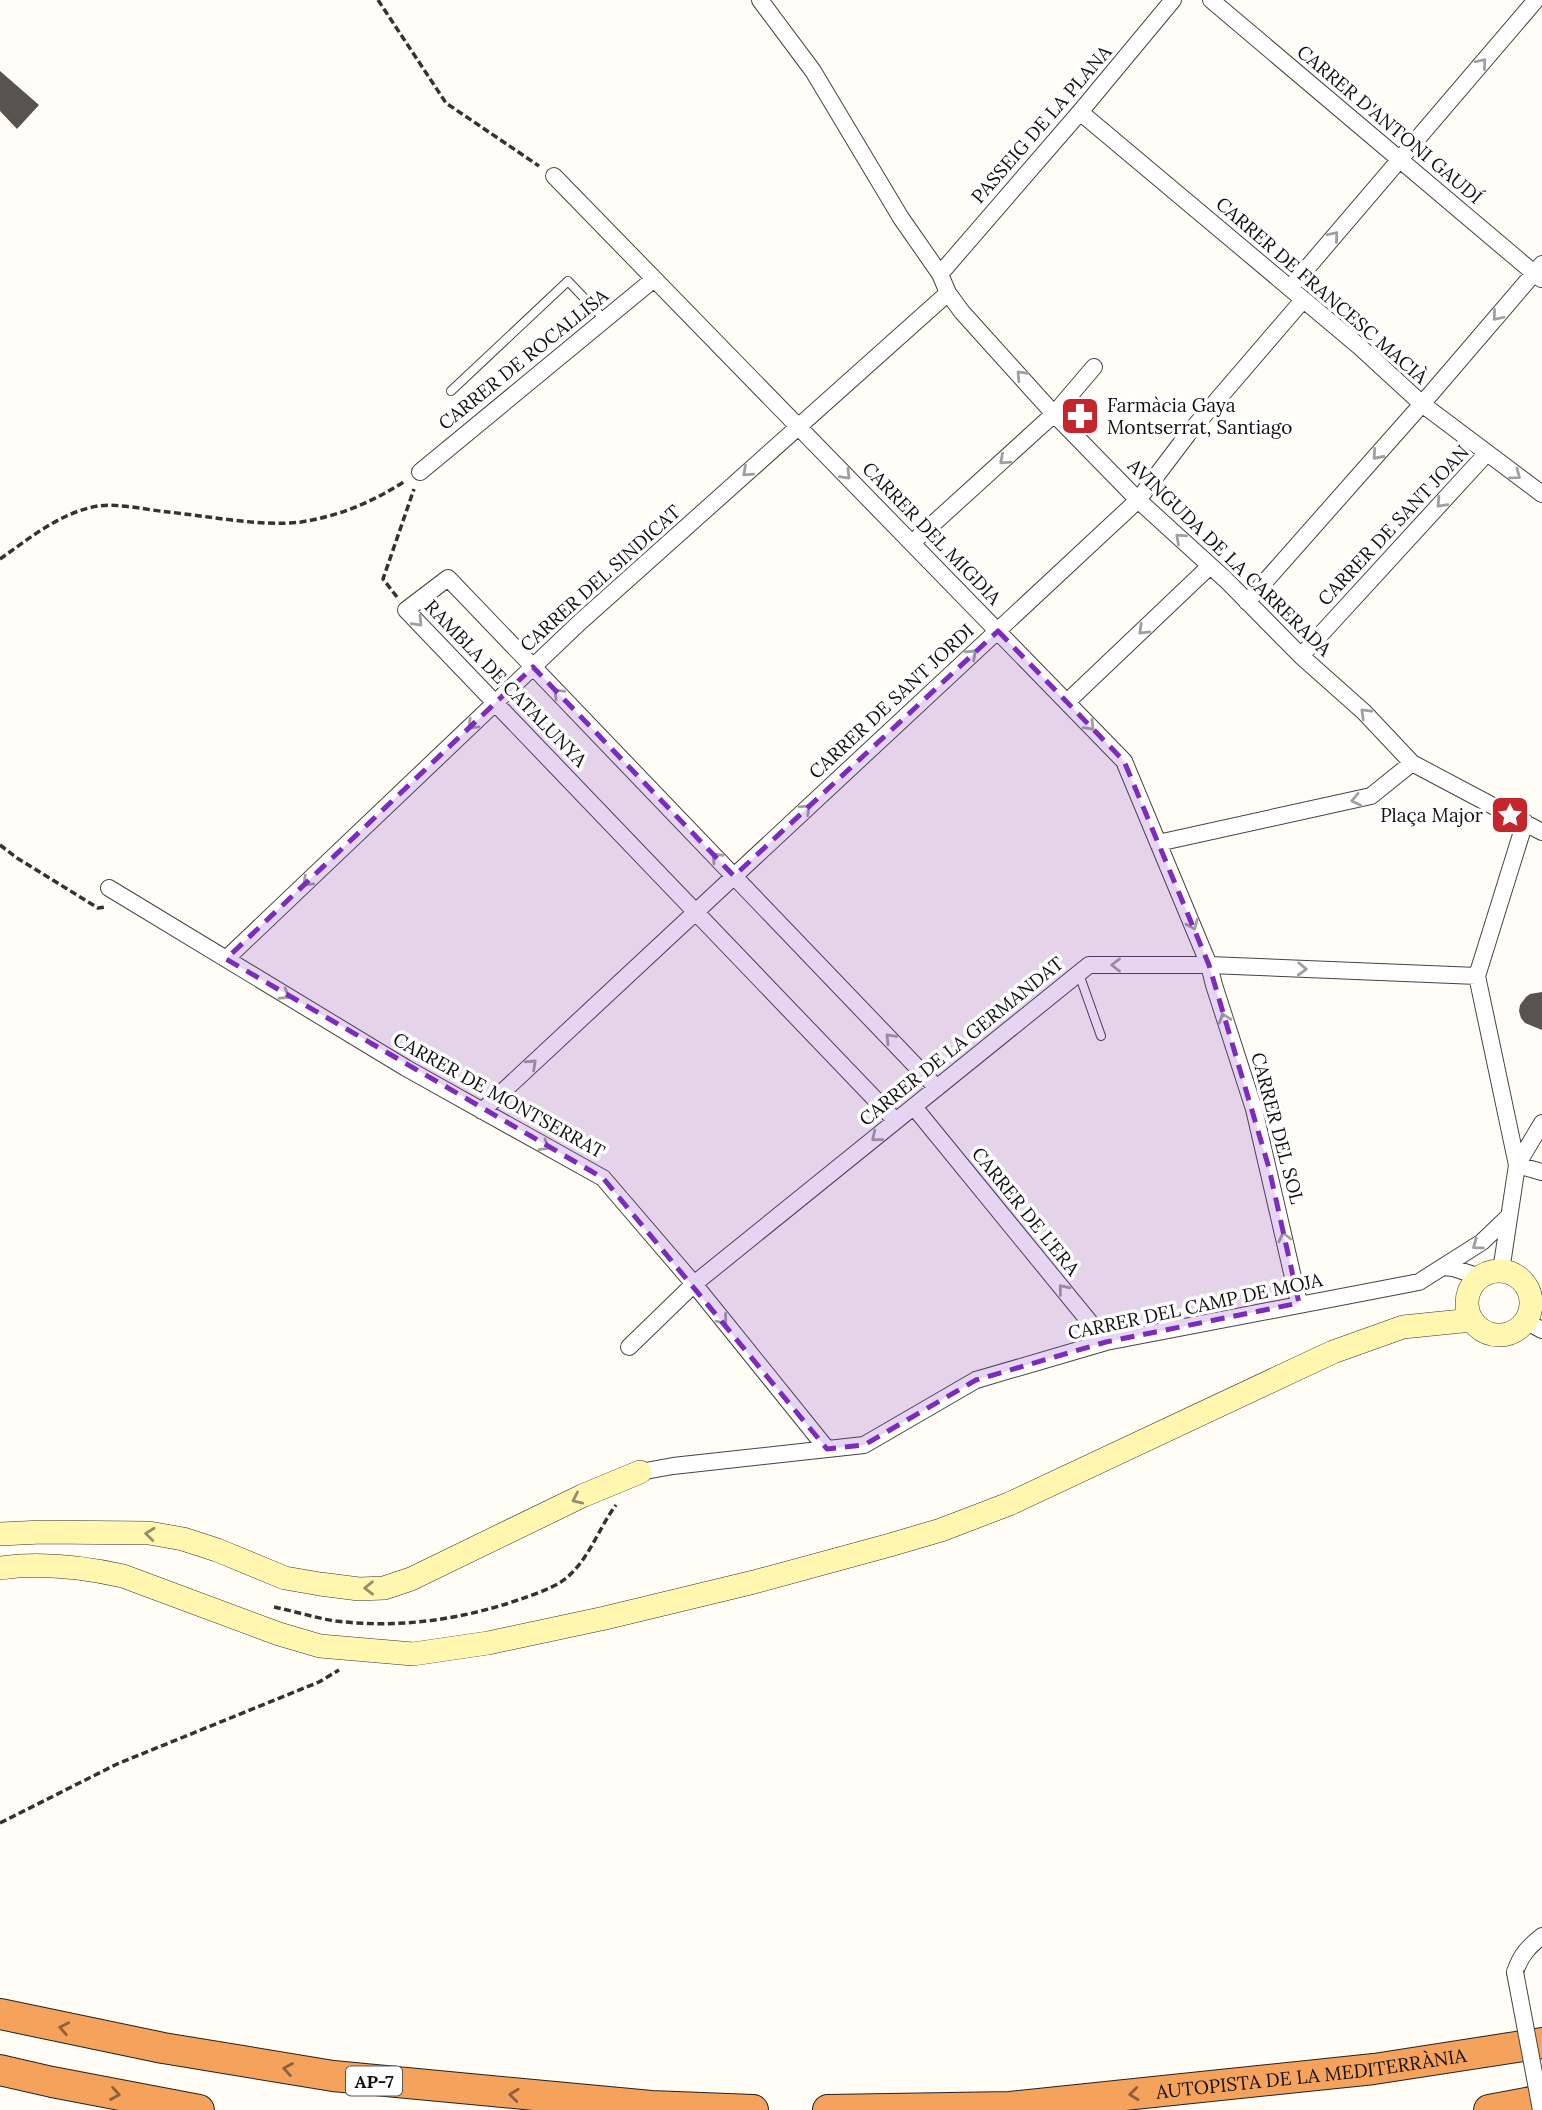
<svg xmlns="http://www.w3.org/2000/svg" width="1542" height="2110" font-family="Lora,serif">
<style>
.building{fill:#5a524d}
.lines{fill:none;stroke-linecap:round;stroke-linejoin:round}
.lane-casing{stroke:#444;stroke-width:10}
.street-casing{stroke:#444;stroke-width:18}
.secondary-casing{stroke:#333;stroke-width:24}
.highway-casing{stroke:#222;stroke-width:32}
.path{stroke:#333;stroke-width:3.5;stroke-dasharray:7 3.5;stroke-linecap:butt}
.lane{stroke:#fff;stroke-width:8}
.street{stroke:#fff;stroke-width:16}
.secondary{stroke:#fff6b0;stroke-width:23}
.highway{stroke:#f5a25d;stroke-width:30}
.street-bridge-casing{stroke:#444;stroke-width:18;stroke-linecap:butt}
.street-bridge{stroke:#fff;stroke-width:16}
.oneway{stroke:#a0a0a0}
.oneway2{stroke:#948f68}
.oneway3{stroke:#8e613b}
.marked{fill:#7b2cbf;fill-opacity:0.2;stroke:#7b2cbf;stroke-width:5;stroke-dasharray:14 9;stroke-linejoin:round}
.labels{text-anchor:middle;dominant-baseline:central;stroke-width:7;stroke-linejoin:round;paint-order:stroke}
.shield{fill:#fff;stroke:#585858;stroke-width:2}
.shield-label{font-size:18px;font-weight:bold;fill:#111}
.street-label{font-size:19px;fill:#111;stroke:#fff}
.poi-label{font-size:19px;fill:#111;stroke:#fff;text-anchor:start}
</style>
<rect width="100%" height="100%" fill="#fffdf5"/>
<path class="building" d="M 0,71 L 39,105 L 17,129 L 0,111 Z
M 1542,992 L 1542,1030 L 1525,1023 L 1521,1018 L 1519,1011 L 1520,1005 L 1526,997 L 1530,994 Z"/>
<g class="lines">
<g class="lane-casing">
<path id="lane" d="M 451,391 L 568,281 L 605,320
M 1079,974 L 1101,1036"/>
</g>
<g class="street-casing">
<path id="street" d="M 760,0 L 813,71 L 901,218 L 940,274 L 948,293 L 962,312 L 1054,414 L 1138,500 L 1226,580 L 1301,656 L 1364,712 L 1412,763 L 1542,832
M 1211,0 L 1541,279
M 1080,112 L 1360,347 L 1422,404 L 1542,494
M 554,176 L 1124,761 L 1209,965 L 1214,985 L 1254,1109 L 1299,1303
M 940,274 L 1080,112 L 1173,0
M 1290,288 L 1536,0
M 420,472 L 654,279
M 912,543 L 1054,414 L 1094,367
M 1247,602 L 1422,404 L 1542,264
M 1301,656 L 1487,453
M 1067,702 L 1210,566
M 1158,843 L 1371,796 L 1412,763
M 109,888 L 406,1068 L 603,1178 L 694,1284 L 827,1449
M 226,959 L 579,623 L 948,293
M 914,1107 L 1106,1342
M 482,1111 L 1138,500 L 1188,434 L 1303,300
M 896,1121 L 406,610 L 448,578 L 937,1088
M 1517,1165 L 1542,1123
M 1517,1165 L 1542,1172
M 1443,1267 L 1453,1268 L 1480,1277
M 1501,1271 L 1517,1165 L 1477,976 L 1525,822
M 1525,1321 L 1542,1330
M 629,1347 L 694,1284 L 1089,965 L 1209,965 L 1477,976
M 640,1472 L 673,1466 L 864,1445 L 976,1380 L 1106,1342 L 1419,1282 L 1482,1242 L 1508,1217
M 1515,1972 C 1521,1955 1528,1947 1542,1936"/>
</g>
<g class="secondary-casing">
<path id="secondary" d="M1467 1303a32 32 0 1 1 64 0a32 32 0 1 1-64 0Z
M 0,1534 L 42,1532 L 149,1533 L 183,1539 L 217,1550 L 285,1578 L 320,1584 L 359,1589 L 384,1588 L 411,1579 L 582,1496 L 640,1472
M 0,1568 C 41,1562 83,1567 123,1576 L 279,1634 L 320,1646 L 413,1654 L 488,1643 L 605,1618 L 754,1582 L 890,1545 L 941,1530 L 1009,1504 L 1333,1352 L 1403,1327 L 1472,1320"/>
</g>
<g class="highway-casing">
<g id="highway">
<path d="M 0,2014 L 163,2048 L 333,2076 L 651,2106 L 753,2110"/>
<path d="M 0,2070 L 52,2082 L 199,2110"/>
<path id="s1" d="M 828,2110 L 1010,2107 L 1374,2069 L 1542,2043"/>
<path d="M 1489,2110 L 1542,2100"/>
</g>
</g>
<path class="path" d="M 378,0 L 446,103 L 539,166
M 0,559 C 30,538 61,512 98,506 C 118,503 147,510 168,512 C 208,516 262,527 301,522 C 339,516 373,502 405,481
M 397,597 L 383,579 L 414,489
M 0,845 L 17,858 L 98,908 L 105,907
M 274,1607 C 294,1611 315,1618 336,1621 C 394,1628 451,1621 506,1604 C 521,1599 553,1589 565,1579 C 589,1560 598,1529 616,1505
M 0,1823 L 117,1764 L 319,1682 L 339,1670"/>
<use href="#lane" class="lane"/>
<use href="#street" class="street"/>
<use href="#secondary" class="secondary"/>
<use href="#highway" class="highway"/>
<g class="street-bridge-casing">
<path id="street-bridge" d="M 1515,1972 L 1541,2110"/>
</g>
<use href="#street-bridge" class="street-bridge"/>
</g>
<defs><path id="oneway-chevron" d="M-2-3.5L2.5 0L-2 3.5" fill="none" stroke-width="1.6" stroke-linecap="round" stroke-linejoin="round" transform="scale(1.75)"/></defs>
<g class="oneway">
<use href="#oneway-chevron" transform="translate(1482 63) rotate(-50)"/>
<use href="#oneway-chevron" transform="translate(1334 236) rotate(-50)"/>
<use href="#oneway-chevron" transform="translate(1497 316) rotate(130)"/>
<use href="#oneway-chevron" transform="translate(1021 375) rotate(-133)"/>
<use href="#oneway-chevron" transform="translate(1377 455) rotate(132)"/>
<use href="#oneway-chevron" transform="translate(1004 460) rotate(138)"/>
<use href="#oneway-chevron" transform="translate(747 472) rotate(138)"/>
<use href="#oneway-chevron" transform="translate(846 475) rotate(46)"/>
<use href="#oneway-chevron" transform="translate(1516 475) rotate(37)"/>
<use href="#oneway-chevron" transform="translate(1441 503) rotate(133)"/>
<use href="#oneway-chevron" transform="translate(1180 538) rotate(-138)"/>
<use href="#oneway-chevron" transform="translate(418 622) rotate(46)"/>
<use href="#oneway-chevron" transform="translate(1143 630) rotate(136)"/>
<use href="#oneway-chevron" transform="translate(972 654) rotate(-43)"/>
<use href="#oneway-chevron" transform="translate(558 693) rotate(-134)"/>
<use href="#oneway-chevron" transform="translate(1365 713) rotate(-136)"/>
<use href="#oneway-chevron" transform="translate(472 725) rotate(136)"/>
<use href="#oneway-chevron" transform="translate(1090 726) rotate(46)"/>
<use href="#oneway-chevron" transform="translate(1356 800) rotate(168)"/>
<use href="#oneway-chevron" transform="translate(806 809) rotate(-43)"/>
<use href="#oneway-chevron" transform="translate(716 857) rotate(-134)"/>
<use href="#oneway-chevron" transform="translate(307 882) rotate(136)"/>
<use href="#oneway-chevron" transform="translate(1193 925) rotate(67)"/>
<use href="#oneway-chevron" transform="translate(1116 965) rotate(180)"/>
<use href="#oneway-chevron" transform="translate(1302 969) rotate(2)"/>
<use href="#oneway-chevron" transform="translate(285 995) rotate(31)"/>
<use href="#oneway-chevron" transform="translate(1224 1018) rotate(-108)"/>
<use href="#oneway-chevron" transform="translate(890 1038) rotate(-134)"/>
<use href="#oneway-chevron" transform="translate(532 1064) rotate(-43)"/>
<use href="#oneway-chevron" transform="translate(876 1137) rotate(141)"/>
<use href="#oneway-chevron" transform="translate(545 1146) rotate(29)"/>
<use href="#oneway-chevron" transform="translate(1284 1237) rotate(-103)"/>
<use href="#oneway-chevron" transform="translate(1477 1245) rotate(144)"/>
<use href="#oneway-chevron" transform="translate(1063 1289) rotate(-129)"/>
<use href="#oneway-chevron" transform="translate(723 1320) rotate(51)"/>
</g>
<g class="oneway2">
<use href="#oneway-chevron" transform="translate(577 1499) rotate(155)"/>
<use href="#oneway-chevron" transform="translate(150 1534) rotate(-174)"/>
<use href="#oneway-chevron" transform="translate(369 1588) rotate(179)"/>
</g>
<g class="oneway3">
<use href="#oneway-chevron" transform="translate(64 2028) rotate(-169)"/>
<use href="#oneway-chevron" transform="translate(288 2069) rotate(-170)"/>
<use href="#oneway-chevron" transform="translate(115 2094) rotate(10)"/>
<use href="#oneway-chevron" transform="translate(1134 2094) rotate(174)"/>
<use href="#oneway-chevron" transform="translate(514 2095) rotate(-174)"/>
</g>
<path class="marked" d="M 998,631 L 1124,761 L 1209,965 L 1269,1168 L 1299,1303 L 1106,1342 L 976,1380 L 864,1445 L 827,1449 L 603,1178 L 226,959 L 533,667 L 734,876 Z"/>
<defs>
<g id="pharmacy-square" transform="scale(2.0125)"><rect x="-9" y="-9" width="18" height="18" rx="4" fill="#c4262e" stroke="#fff"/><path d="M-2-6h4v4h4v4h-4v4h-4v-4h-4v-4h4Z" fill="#fff"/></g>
<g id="sight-square" transform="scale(2.0125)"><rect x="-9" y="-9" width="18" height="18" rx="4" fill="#c4262e" stroke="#fff"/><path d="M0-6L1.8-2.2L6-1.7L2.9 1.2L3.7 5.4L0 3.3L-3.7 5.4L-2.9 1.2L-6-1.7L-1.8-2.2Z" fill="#fff"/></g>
</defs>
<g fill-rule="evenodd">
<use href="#pharmacy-square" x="1080" y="416"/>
<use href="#sight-square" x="1510" y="815"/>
</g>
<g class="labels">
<rect class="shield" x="346" y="2066.5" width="56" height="29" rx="5"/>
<g class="shield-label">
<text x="374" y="2081">AP-7</text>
</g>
<g class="street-label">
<text transform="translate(1041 124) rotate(-49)">PASSEIG DE LA PLANA</text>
<text transform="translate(1390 124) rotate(40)">CARRER D'ANTONI GAUDÍ</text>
<text transform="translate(1322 290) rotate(41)">CARRER DE FRANCESC MACIÀ</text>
<text transform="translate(523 359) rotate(-39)">CARRER DE ROCALLISA</text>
<text transform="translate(1393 525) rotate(-47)">CARRER DE SANT JOAN</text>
<text transform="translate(932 533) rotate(46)">CARRER DEL MIGDIA</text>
<text transform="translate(1230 557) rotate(44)">AVINGUDA DE LA CARRERADA</text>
<text transform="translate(600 578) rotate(-42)">CARRER DEL SINDICAT</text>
<text transform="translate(506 683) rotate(46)">RAMBLA DE CATALUNYA</text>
<text transform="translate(891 701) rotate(-43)">CARRER DE SANT JORDI</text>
<text transform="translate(961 1041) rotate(-39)">CARRER DE LA GERMANDAT</text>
<text transform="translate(499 1095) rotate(29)">CARRER DE MONTSERRAT</text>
<text transform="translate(1278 1128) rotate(75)">CARRER DEL SOL</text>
<text transform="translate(1026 1211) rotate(51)">CARRER DE L'ERA</text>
<text transform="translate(1195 1306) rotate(-12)">CARRER DEL CAMP DE MOJA</text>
<text stroke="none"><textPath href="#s1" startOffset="485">AUTOPISTA DE LA MEDITERRÀNIA</textPath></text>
</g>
<g class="poi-label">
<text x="1107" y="405">Farmàcia Gaya<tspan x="1107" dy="22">Montserrat, Santiago</tspan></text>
<text x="1483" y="815" text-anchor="end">Plaça Major</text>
</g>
</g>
</svg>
